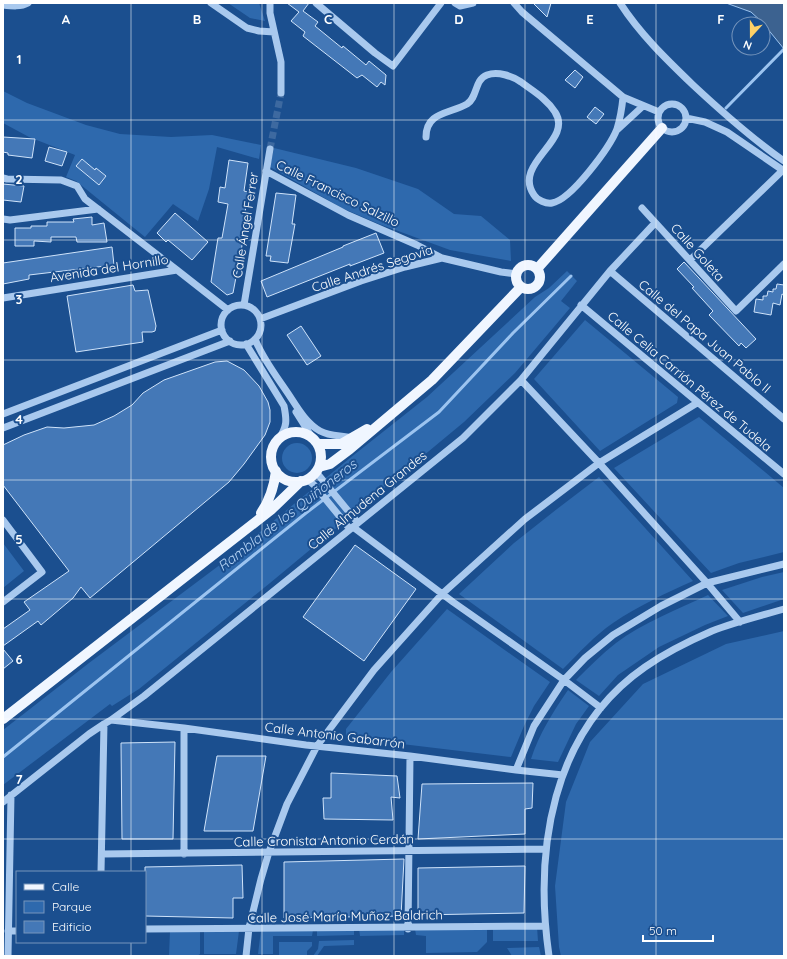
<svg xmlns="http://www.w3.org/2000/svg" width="787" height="959" font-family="Quicksand,sans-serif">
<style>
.green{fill:#2e69ad}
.water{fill:#3c6290;stroke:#9cc4f0}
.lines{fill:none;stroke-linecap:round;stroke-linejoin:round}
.stream{stroke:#9cc4f0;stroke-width:3}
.building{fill:#4478b7;stroke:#cfe3fa}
.minor-tunnel{stroke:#3d69a0;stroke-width:7;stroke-dasharray:7 3.5;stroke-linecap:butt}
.minor{stroke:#a9c9ee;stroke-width:7}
.major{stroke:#f0f6ff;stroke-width:10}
.grid{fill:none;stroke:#fff;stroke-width:1;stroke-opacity:0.55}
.labels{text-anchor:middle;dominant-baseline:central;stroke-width:4;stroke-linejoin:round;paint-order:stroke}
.street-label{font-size:13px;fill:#fff;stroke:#1b4f8f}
.water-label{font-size:14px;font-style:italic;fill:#b5d3f5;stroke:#1b4f8f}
.grid-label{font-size:13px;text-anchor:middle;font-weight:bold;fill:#fff;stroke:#1b4f8f;stroke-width:4;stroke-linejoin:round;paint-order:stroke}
</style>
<rect width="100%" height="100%" fill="#1b4f8f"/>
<path class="green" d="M 228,3 L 259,3 L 265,21 L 250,18 Z
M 3,91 L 27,103 L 86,125 L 120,134 L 171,137 L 212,135 L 261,145 L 259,159 L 217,147 L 209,189 L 198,221 L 173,204 L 145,237 L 76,181 L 66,177 L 75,155 L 29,137 L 3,123 Z
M 274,148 L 356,168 L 418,189 L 454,214 L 481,216 L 510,240 L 511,261 L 450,250 L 379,224 L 342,208 L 270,167 Z
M 567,271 L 577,281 L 561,301 L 570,308 L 515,373 L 464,422 L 270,583 L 139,689 L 112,706 L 110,704 L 3,785 L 3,730 L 89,663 L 221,564 L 350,458 L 427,397 L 535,297 L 549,288 Z
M 585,320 L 678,397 L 677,403 L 600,451 L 534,379 Z
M 699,417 L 784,488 L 784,552 L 739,563 L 711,573 L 614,468 Z
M282 458a15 15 0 1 1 30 0a15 15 0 1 1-30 0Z
M 599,477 L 693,581 C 666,593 638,606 613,623 C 594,636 579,653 563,669 L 459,594 L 514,543 L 557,509 Z
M 3,543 L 24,571 L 3,588 Z
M 784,572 L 784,599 L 743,613 L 722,590 L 762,577 Z
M 708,595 L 728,616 L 705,625 L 659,647 L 618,675 L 599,696 L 576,680 C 589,667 602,654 616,643 C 642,623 679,609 708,595 Z
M 447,609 L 550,682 L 534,706 L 524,726 L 511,757 L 352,738 L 346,736 L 346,729 L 391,672 Z
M 784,631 L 784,956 L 561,956 L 559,947 L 555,886 L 566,802 L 590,742 L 643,684 L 726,644 Z
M 568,690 L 589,706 L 576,724 L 558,762 L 531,759 C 539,734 553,712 568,690 Z
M 493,927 L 537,927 L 538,941 L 493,941 Z
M 487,928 L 487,942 L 477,952 L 426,953 L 426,936 L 416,935 L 415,929 Z
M 317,929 L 354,929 L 354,935 L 317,936 Z
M 359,929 L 404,929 L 404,935 L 360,936 Z
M 261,930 L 313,930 L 312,936 L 273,936 L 273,954 L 258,954 Z
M 170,931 L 200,931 L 200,954 L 197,956 L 169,956 Z
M 204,931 L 239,931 L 236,954 L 204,954 Z
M 354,940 L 354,945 L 324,946 L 317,956 L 313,956 L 318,949 L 319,941 Z
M 279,942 L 312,942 L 312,946 L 307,951 L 307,956 L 279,956 Z
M 539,947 L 541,956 L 512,956 L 507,948 Z"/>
<path class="water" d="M 726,3 L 784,3 L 784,49 L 762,22 L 751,12 Z"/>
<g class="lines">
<path class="stream" d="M 726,108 L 784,49
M 3,757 L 306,513 L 439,412 L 513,333 L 571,276"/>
</g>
<path class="building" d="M 287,3 L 309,3 L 303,11 L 318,22 L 315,26 L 342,48 L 343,46 L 366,65 L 369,61 L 386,75 L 385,85 L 381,82 L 377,87 L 362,75 L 357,78 L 303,36 L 305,32 L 291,21 L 299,12 Z
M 533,3 L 551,3 L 547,17 Z
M 575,70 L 583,77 L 575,88 L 565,80 Z
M 595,107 L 604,114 L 596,124 L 587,117 Z
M 3,137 L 35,139 L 32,158 L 8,155 L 8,153 L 3,152 Z
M 49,147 L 67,152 L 62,166 L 45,161 Z
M 82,159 L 95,170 L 96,168 L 106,176 L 99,185 L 76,166 Z
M 229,160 L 248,163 L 244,191 L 248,192 L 245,213 L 248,214 L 233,293 L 227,295 L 211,282 L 218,238 L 222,238 L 228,204 L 218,202 L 220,187 L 225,188 Z
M 3,184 L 24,186 L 21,202 L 3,200 Z
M 276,193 L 296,195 L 292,224 L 295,224 L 288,263 L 270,261 L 271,256 L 266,256 Z
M 175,213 L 208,242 L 192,260 L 168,240 L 166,242 L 157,233 Z
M 92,217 L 92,225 L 104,223 L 107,242 L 77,242 L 76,237 L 51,237 L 51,242 L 34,241 L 34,246 L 15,246 L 15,228 L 31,228 L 31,226 L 47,226 L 47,222 L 74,222 L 73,219 Z
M 376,233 L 384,253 L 350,266 L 350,264 L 267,297 L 261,281 L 343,247 L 343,246 Z
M 112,247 L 114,265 L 29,275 L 29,279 L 3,284 L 3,263 Z
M 684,262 L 756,339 L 746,348 L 741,343 L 739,346 L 709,315 L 713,311 L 692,288 L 694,287 L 677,269 Z
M 777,284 L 784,285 L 784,295 L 782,294 L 780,305 L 773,303 L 771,315 L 754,312 L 756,299 L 763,300 L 763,296 L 767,296 L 768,291 L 773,292 L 773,289 L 776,289 Z
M 133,285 L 135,291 L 148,290 L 156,326 L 155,331 L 152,332 L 142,332 L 143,342 L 76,352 L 67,296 Z
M 301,326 L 321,356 L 307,365 L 287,335 Z
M 227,361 L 244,370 L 259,386 L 268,402 L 270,410 L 270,422 L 265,435 L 244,464 L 229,482 L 90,598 L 81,587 L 73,598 L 41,625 L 38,621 L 3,646 L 3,629 L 30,610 L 24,602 L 69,571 L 3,485 L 3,445 L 24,435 L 47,427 L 64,428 L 94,425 L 114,416 L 132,405 L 143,393 L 164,380 L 215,362 Z
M 355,545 L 416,589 L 364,661 L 303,617 Z
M 3,649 L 13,661 L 3,669 Z
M 175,742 L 173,839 L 122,839 L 121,743 Z
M 217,756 L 266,756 L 253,831 L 204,831 Z
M 331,773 L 397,776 L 400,798 L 391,797 L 393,820 L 324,819 L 323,798 L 331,798 Z
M 533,783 L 532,808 L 525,809 L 525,834 L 418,839 L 422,784 Z
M 404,859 L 401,916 L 284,918 L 284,862 Z
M 242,865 L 243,898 L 233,898 L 233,918 L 145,916 L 145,867 Z
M 525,866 L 524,913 L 418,915 L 418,868 Z"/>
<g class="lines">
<path class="minor-tunnel" d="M 270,149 L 281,93"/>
<path class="minor" d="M 211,3 L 247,28 L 259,31 L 274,32
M 270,3 L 270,13 L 281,62 L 281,93
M 316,3 L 375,53 L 393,66 L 441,3
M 455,3 L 460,6 L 473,3
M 514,3 L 522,12 L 623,97 L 659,112
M 620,3 C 640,34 666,59 693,85 C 722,112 751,138 784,161
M 3,5 C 12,6 21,7 28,3
M658 118a14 14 0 1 1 28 0a14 14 0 1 1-28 0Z
M 686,118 L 705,122 L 727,132 L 784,171
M 617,130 L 643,106
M 426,137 C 426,112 449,114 467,104 C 478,97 474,80 487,75 C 498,71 512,76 521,82 C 533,91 547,99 555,112 C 574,141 512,163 534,195 C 537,200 546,204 552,203 C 571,200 610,147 617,129 C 620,119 622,108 623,97
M 266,171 L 348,215 L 417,245 L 442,258
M 3,178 L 7,179 L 61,180 L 77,186 L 85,199 L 177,270
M 642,208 L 736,311 L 784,264
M 3,219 L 10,220 L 98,209
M 690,260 L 783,170
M 610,271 L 784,419
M 3,298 L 177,270 L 228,310
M 244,305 L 270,149
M 581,305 L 784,474
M221 325a20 20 0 1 1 40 0a20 20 0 1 1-40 0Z
M 260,319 L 361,281 L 405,267 L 442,258 L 501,272 L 517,274
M 255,339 C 262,357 274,373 285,389 C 295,403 304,422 320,431 C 331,437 341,435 352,438
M 246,344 L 284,406 C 287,421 287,426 279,439
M 521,380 L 599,463 L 707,583 L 740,622
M 296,412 L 313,439
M 3,414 L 222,330
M 3,428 L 230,341
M 316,472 L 358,523
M 307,479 L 314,485 L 350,529
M 3,520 L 42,572 L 3,602
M 353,527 L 453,602 L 564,680 L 601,708
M 111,720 L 144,696 L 463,438 L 521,380 L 610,271 L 655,223
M 516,770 L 534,726 L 564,680 L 585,658 L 613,635 L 661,606 L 707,583 L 784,564
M 3,802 L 89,734 L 104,724 L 111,720 L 184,728 L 306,745 L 410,756 L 516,770 L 563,775
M 102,854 L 546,849
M 184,854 L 184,728
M 101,872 L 104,724
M 145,929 L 545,926
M 408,929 L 410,756
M 8,931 L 17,931
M 8,956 L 11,795
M 246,956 L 249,928 L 261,879 L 269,852 L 287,804 L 317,746 L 374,670 L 442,594 L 525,519 L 599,463 L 697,403
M 549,956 C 534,851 551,732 645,667 C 665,653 689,641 712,631 C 735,622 760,616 784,609"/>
<path class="major" d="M516 277a12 12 0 1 1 24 0a12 12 0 1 1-24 0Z
M 537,269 L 662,128
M271 457a25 25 0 1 1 50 0a25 25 0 1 1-50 0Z
M 318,444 L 341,444 L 367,429
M 319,467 L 330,464 L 350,449 L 432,380 L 521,287
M 261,513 C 270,500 274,487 276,471
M 3,719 L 272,509 L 301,481"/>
</g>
<path class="grid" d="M 131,3 L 131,872M 262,3 L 262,956M 394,3 L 394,956M 525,3 L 525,956M 656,3 L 656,956M 3,120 L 784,120M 3,240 L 784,240M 3,360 L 784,360M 3,480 L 784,480M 3,599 L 784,599M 3,719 L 784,719M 3,839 L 784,839M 131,942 L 131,956"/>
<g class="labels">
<g class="street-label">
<text transform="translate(338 193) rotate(26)">Calle Francisco Salzillo</text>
<text transform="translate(245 225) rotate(-81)">Calle Ángel Ferrer</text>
<text transform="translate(698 252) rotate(48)">Calle Goleta</text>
<text transform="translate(109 268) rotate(-9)">Avenida del Hornillo</text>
<text transform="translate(372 268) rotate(-18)">Calle Andrés Segovia</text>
<text transform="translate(705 336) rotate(40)">Calle del Papa Juan Pablo II</text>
<text transform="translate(690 381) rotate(40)">Calle Celia Carrión Pérez de Tudela</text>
<text transform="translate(367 500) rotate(-39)">Calle Almudena Grandes</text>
<text transform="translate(335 735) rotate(7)">Calle Antonio Gabarrón</text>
<text transform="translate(324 840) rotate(-1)">Calle Cronista Antonio Cerdán</text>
<text transform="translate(345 916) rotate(-1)">Calle José María Muñoz Baldrich</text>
</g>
<g class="water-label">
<text transform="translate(287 515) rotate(-38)">Rambla de los Quiñoneros</text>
</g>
</g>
<g class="grid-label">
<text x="66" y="24">A</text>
<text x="197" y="24">B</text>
<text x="328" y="24">C</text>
<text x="459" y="24">D</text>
<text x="590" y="24">E</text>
<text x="721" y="24">F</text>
<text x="19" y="64">1</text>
<text x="19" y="184">2</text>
<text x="19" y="304">3</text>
<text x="19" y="424">4</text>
<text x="19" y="544">5</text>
<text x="19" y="664">6</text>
<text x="19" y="784">7</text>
</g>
<rect width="787" height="959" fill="none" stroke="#ffffff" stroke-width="8"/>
<rect x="16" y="871" width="130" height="72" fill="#1b4f8f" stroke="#7695bc"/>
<rect x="24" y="884" width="20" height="6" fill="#f0f6ff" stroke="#7695bc"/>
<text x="52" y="891" font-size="12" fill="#ffffff">Calle</text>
<rect x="24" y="901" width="20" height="12" fill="#2e69ad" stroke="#7695bc"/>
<text x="52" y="911" font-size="12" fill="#ffffff">Parque</text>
<rect x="24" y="921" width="20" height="12" fill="#4478b7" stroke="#7695bc"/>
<text x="52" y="931" font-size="12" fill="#ffffff">Edificio</text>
<g transform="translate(751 36) rotate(201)"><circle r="19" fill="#1b4f8f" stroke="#7695bc"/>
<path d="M0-3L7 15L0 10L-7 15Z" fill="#ffd166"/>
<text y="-6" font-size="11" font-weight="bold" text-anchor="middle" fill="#ffffff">N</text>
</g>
<path d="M643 935v6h70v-6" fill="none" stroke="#ffffff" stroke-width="2"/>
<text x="649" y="935" font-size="12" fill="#ffffff" stroke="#1b4f8f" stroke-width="3" paint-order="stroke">50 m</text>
</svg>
